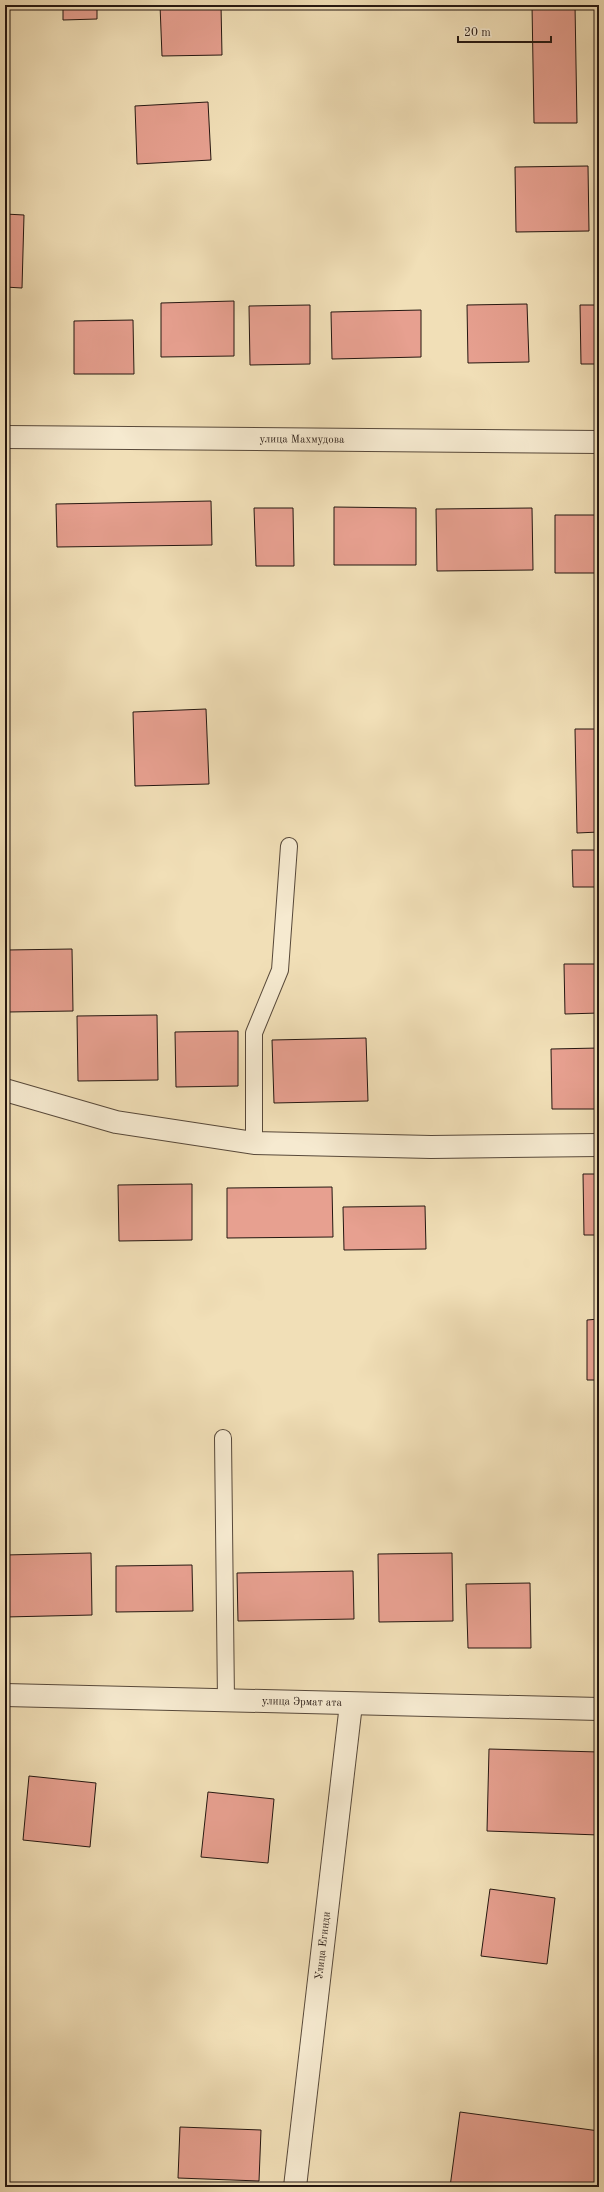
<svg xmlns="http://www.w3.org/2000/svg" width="604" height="2192" font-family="'Old Standard TT',serif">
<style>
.building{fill:#e7a090;stroke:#251711}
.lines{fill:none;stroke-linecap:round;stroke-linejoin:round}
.lane-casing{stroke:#58493a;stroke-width:18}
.street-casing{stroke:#58493a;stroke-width:24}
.lane{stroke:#f6ead0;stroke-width:16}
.street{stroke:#f6ead0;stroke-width:22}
.labels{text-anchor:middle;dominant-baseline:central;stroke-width:3;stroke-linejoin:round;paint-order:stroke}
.street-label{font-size:11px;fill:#251711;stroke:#f6ead0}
</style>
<rect width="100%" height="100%" fill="#f1dfb7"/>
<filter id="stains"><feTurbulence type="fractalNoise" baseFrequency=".005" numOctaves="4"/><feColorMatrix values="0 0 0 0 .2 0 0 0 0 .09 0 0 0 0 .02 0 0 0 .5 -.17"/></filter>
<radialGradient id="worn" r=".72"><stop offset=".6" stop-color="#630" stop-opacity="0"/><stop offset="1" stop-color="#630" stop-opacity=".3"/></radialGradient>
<path class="building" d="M 63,5 L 97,5 L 97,19 L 63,20 Z
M 160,5 L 221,5 L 222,55 L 162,56 Z
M 532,5 L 575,5 L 577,123 L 534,123 Z
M 208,102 L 211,160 L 137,164 L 135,106 Z
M 588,166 L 589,231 L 516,232 L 515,167 Z
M 5,214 L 24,215 L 22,288 L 5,287 Z
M 234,301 L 234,356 L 161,357 L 161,303 Z
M 527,304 L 529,362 L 468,363 L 467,305 Z
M 310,305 L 310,364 L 250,365 L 249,306 Z
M 580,305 L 599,305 L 599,364 L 581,364 Z
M 421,310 L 421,357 L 332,359 L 331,312 Z
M 133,320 L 134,374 L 74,374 L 74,321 Z
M 211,501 L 212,545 L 57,547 L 56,504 Z
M 334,507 L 416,508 L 416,565 L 334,565 Z
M 254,508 L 293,508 L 294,566 L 256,566 Z
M 532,508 L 533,570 L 437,571 L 436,509 Z
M 555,515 L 599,515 L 599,573 L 555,573 Z
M 206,709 L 209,784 L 135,786 L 133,712 Z
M 575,729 L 599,729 L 599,832 L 577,833 Z
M 572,850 L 599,850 L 599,887 L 573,887 Z
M 72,949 L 73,1011 L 8,1012 L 7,950 Z
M 564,964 L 599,964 L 599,1013 L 565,1014 Z
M 157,1015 L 158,1080 L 78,1081 L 77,1016 Z
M 238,1031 L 238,1086 L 176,1087 L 175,1032 Z
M 366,1038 L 368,1101 L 274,1103 L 272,1040 Z
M 599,1048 L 599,1109 L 552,1109 L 551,1049 Z
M 583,1174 L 599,1174 L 599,1235 L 584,1235 Z
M 192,1184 L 192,1240 L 119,1241 L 118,1185 Z
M 332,1187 L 333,1237 L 227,1238 L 227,1188 Z
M 425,1206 L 426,1249 L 344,1250 L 343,1207 Z
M 599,1319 L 599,1380 L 587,1380 L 587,1320 Z
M 91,1553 L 92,1615 L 5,1617 L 5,1555 Z
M 452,1553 L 453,1621 L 379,1622 L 378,1554 Z
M 192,1565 L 193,1611 L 116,1612 L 116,1566 Z
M 353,1571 L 354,1619 L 238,1621 L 237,1573 Z
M 530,1583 L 531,1648 L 468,1648 L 466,1584 Z
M 489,1749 L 599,1752 L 599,1835 L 487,1831 Z
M 29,1776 L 96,1783 L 90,1847 L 23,1840 Z
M 208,1792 L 274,1799 L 268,1863 L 201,1857 Z
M 490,1889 L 555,1898 L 547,1964 L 481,1956 Z
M 460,2112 L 599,2131 L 599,2187 L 450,2187 Z
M 180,2127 L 261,2130 L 259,2181 L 178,2178 Z"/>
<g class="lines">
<g class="lane-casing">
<path id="lane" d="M 254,1143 L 254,1033 L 280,970 L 289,846
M 223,1438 L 226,1701"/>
</g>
<g class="street-casing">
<g id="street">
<path id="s1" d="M 5,437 L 599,442"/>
<path d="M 5,1090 L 116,1122 L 254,1143 L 431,1147 L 599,1145"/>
<path id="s2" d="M 5,1695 L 599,1709"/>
<path id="s3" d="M 295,2187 L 351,1704"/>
</g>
</g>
<use href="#lane" class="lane"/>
<use href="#street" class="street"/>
</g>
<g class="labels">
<g class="street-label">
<text stroke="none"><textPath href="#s1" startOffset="297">улица Махмудова</textPath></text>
<text stroke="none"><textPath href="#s2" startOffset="297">улица Эрмат ата</textPath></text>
<text stroke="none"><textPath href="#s3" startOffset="243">Улица Егинди</textPath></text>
</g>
</g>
<rect width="604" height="2192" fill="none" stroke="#f1dfb7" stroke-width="20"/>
<rect x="6" y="6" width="592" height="2180" fill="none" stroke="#251711" stroke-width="2"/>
<rect x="10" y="10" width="584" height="2172" fill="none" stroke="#251711"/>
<path d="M458 36v6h93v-6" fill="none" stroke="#251711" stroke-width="2"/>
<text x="464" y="36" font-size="12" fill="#251711" stroke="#f6ead0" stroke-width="3" paint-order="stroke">20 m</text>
<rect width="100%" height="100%" filter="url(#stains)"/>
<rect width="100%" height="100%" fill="url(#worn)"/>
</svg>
